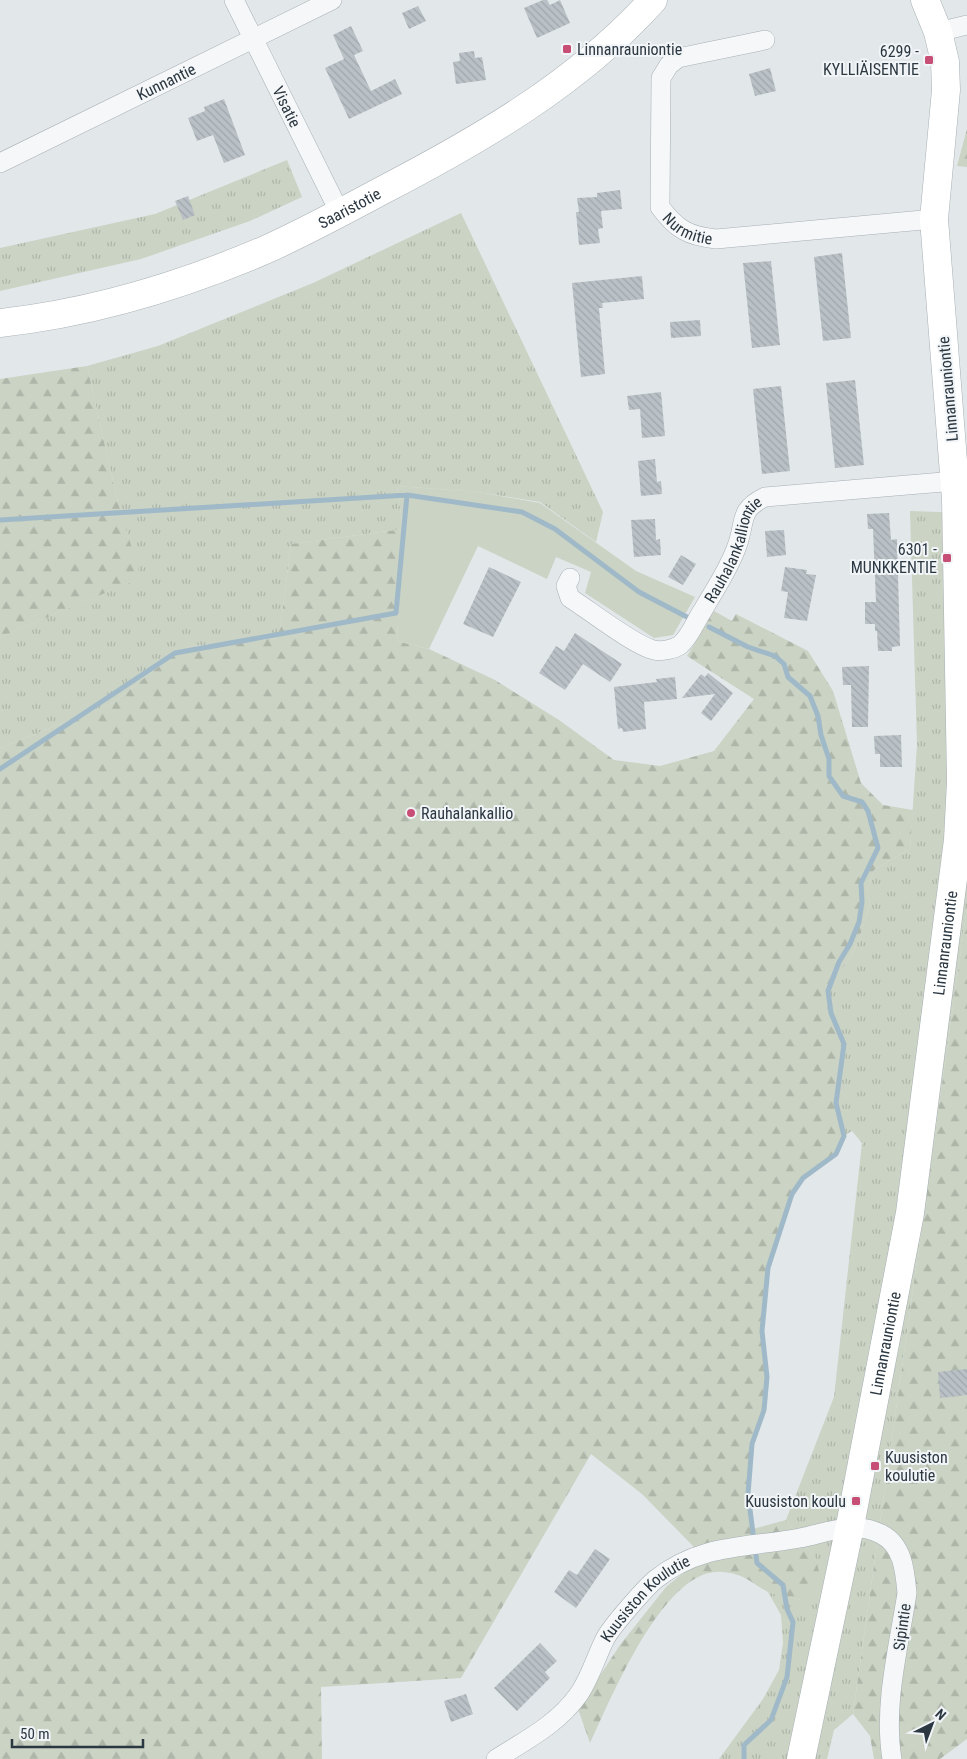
<svg xmlns="http://www.w3.org/2000/svg" width="967" height="1759" font-family="'Roboto Condensed',sans-serif">
<style>
.grass{fill:url(#grass-tufts)}
.forest{fill:url(#forest-firs)}
.park{fill:#cad3c4}
.lines{fill:none;stroke-linecap:round;stroke-linejoin:round}
.stream{stroke:#a0b9c8;stroke-width:5}
.building{fill:url(#building-back-hatch)}
.street-casing{stroke:#a7afb4;stroke-width:20}
.secondary-casing{stroke:#a7afb4;stroke-width:29}
.street{stroke:#f5f7f8;stroke-width:19}
.secondary{stroke:#fff;stroke-width:28}
.poi-dot{fill:#c74f75;stroke:#f2f5f7;stroke-width:2}
.labels{text-anchor:middle;dominant-baseline:central;stroke-width:4;stroke-linejoin:round;paint-order:stroke}
.poi-label{font-size:16px;fill:#2b3741;stroke:#f2f5f7;text-anchor:start}
.street-label{font-size:16px;fill:#2b3741;stroke:#f2f5f7}
</style>
<defs>
<pattern id="grass-tufts" width="24" height="20" patternUnits="userSpaceOnUse" patternTransform="scale(1.25)"><rect width="24" height="20" fill="#cad3c4"/><path d="M3 7l-1-3M5 7V3M7 7l1-3M15 17l-1-3M17 17v-4M19 17l1-3" fill="none" stroke="#aeb6aa"/></pattern>
<pattern id="forest-firs" width="22" height="20" patternUnits="userSpaceOnUse" patternTransform="scale(1.25)"><rect width="22" height="20" fill="#cad3c4"/><path d="M5 1l3.5 6h-7zM16 11l3.5 6h-7z" fill="#aeb6aa"/></pattern>
<pattern id="building-back-hatch" width="6" height="6" patternUnits="userSpaceOnUse" patternTransform="scale(1.25)"><rect width="6" height="6" fill="#bac1c6"/><path d="M-1 5l2 2M0 0l6 6M5-1l2 2" fill="none" stroke="#a0a6ab"/></pattern>
</defs>
<rect width="100%" height="100%" fill="#e2e7ea"/>
<path class="grass" d="M 287,160 L 302,197 L 250,221 L 141,259 L 0,291 L 0,248 L 155,214 Z
M 461,213 L 603,512 L 596,542 L 540,502 L 478,492 L 397,486 L 403,529 L 291,544 L 279,638 L 183,647 L 113,703 L 0,748 L 0,637 L 140,578 L 117,499 L 87,366 L 158,346 L 313,283 Z
M 910,511 L 967,513 L 967,907 L 853,1714 L 834,1730 L 827,1759 L 719,1759 L 763,1699 L 779,1670 L 783,1643 L 781,1615 L 768,1592 L 801,1600 L 816,1559 L 786,1520 L 834,1397 L 862,1143 L 852,1131 L 844,1136 L 836,1103 L 844,1044 L 831,1013 L 828,991 L 836,976 L 849,960 L 859,939 L 870,904 L 867,889 L 874,870 L 910,849 L 917,745 Z"/>
<path class="forest" d="M 967,129 L 967,167 L 957,166 Z
M 87,366 L 117,499 L 141,578 L 0,637 L 0,379 Z
M 403,529 L 397,641 L 429,649 L 495,680 L 559,720 L 614,760 L 660,766 L 714,751 L 754,699 L 687,656 L 714,611 L 732,621 L 736,614 L 808,651 L 833,691 L 861,783 L 883,805 L 913,810 L 910,849 L 874,870 L 867,889 L 870,904 L 859,939 L 849,960 L 836,976 L 828,991 L 831,1014 L 844,1044 L 836,1102 L 844,1136 L 836,1154 L 803,1178 L 792,1194 L 768,1268 L 762,1331 L 767,1377 L 764,1410 L 752,1444 L 748,1494 L 753,1529 L 786,1520 L 816,1559 L 822,1585 L 801,1600 C 790,1597 777,1596 768,1592 C 751,1583 745,1574 723,1572 C 665,1564 610,1701 590,1743 L 578,1709 L 620,1645 L 666,1587 L 694,1564 L 693,1546 L 642,1494 L 591,1454 L 461,1678 L 321,1687 L 322,1759 L 0,1759 L 0,748 L 113,703 L 183,647 L 279,638 L 291,544 Z
M 967,907 L 967,1739 L 940,1759 L 874,1759 L 870,1736 L 853,1714 Z"/>
<path class="park" d="M 397,486 L 478,492 L 540,503 L 636,571 L 695,597 L 673,635 L 654,638 L 585,593 L 591,572 L 556,557 L 547,579 L 478,546 L 429,649 L 397,641 L 403,529 Z"/>
<g class="lines">
<path class="stream" d="M 0,520 L 407,495 L 522,512 L 555,529 L 639,592 L 687,617
M 709,627 L 748,647 L 775,656 L 784,664 L 788,677 L 810,696 L 818,716 L 821,735 L 829,759 L 829,776 L 843,796 L 862,802 L 868,811 L 878,848 L 861,883 L 862,902 L 859,922 L 850,944 L 839,962 L 828,991 L 831,1013 L 844,1044 L 836,1103 L 844,1136 L 836,1154 L 803,1178 L 792,1194 L 768,1268 L 762,1331 L 767,1377 L 764,1410 L 752,1444 L 748,1494 L 754,1541
M 0,769 L 175,653 L 396,613 L 407,495
M 744,1759 L 744,1745 L 771,1720 L 787,1677 L 793,1622 L 787,1609 L 783,1585 L 757,1563 L 755,1549"/>
</g>
<path class="building" d="M 543,0 L 547,0 L 550,5 L 560,0 L 570,23 L 537,38 L 524,8 Z
M 418,6 L 426,21 L 409,29 L 402,13 Z
M 351,26 L 363,51 L 354,55 L 371,91 L 395,79 L 402,94 L 349,119 L 325,68 L 344,59 L 333,35 Z
M 474,51 L 475,58 L 482,57 L 486,80 L 456,84 L 453,62 L 460,61 L 459,53 Z
M 770,68 L 776,91 L 755,96 L 749,74 Z
M 224,99 L 245,155 L 224,163 L 213,135 L 197,141 L 188,118 L 205,111 L 204,107 Z
M 620,190 L 622,209 L 601,211 L 603,228 L 598,229 L 600,243 L 579,245 L 576,212 L 579,212 L 577,198 L 597,197 L 597,193 Z
M 188,196 L 195,215 L 183,220 L 175,201 Z
M 842,253 L 851,338 L 823,341 L 814,257 Z
M 771,261 L 780,345 L 752,348 L 743,263 Z
M 642,276 L 644,299 L 602,303 L 603,308 L 599,308 L 605,374 L 581,377 L 572,283 Z
M 700,320 L 701,336 L 671,338 L 670,322 Z
M 855,380 L 864,465 L 835,468 L 826,383 Z
M 781,386 L 790,471 L 762,474 L 753,389 Z
M 661,392 L 665,436 L 642,438 L 640,409 L 629,410 L 627,396 Z
M 655,459 L 657,482 L 661,481 L 662,494 L 641,496 L 638,461 Z
M 889,513 L 891,540 L 897,539 L 900,646 L 892,647 L 892,651 L 878,651 L 877,631 L 875,631 L 875,624 L 865,624 L 865,602 L 876,602 L 873,529 L 868,529 L 867,514 Z
M 655,519 L 656,540 L 660,539 L 661,555 L 634,557 L 631,520 Z
M 784,530 L 786,555 L 767,557 L 765,531 Z
M 681,555 L 696,564 L 683,585 L 668,577 Z
M 489,567 L 521,582 L 493,637 L 463,624 Z
M 785,567 L 807,570 L 806,574 L 816,575 L 807,621 L 784,618 L 788,592 L 781,591 Z
M 575,633 L 622,664 L 610,682 L 583,664 L 565,690 L 539,673 L 556,646 L 564,651 Z
M 869,666 L 868,727 L 852,727 L 851,685 L 843,685 L 842,667 Z
M 708,673 L 733,693 L 711,721 L 701,713 L 715,694 L 682,698 L 701,674 L 705,677 Z
M 675,677 L 677,699 L 644,702 L 646,729 L 623,732 L 622,728 L 618,729 L 614,687 L 657,682 L 656,679 Z
M 901,735 L 902,767 L 880,767 L 880,754 L 875,754 L 874,736 Z
M 967,1369 L 967,1395 L 940,1398 L 938,1372 Z
M 595,1549 L 610,1559 L 576,1608 L 554,1592 L 569,1570 L 577,1575 Z
M 540,1643 L 557,1661 L 545,1672 L 550,1678 L 517,1711 L 494,1688 Z
M 466,1694 L 473,1714 L 451,1722 L 444,1701 Z"/>
<g class="lines">
<g class="street-casing">
<g id="street">
<path id="s1" d="M 234,0 L 340,213"/>
<path d="M 938,32 L 967,25"/>
<path id="s2" d="M 765,40 L 678,58 L 669,65 L 661,78 L 660,207 C 677,230 689,236 716,239 L 934,219"/>
<path id="s3" d="M 0,163 L 332,0"/>
<path id="s4" d="M 570,578 L 566,586 L 570,598 C 589,610 635,646 654,650 C 662,652 674,649 680,645 C 690,637 696,620 703,610 C 715,589 729,569 737,546 C 746,522 738,510 765,497 L 955,481"/>
<path id="s5" d="M 496,1759 C 526,1740 558,1724 579,1694 C 590,1678 596,1657 605,1639 C 611,1627 645,1588 656,1579 C 701,1543 748,1548 800,1538 C 826,1533 854,1520 881,1534 C 903,1545 905,1571 907,1593 C 899,1646 883,1705 892,1759"/>
</g>
</g>
<g class="secondary-casing">
<g id="secondary">
<path id="s6" d="M 0,323 C 91,313 181,286 265,250 C 305,232 344,211 383,190 C 481,139 578,83 653,0"/>
<path id="s7" d="M 801,1759 L 850,1526 L 910,1213 L 958,840 L 961,781 L 956,499 L 934,219 L 946,90 L 945,62 L 938,32 L 925,0"/>
</g>
</g>
<use href="#street" class="street"/>
<use href="#secondary" class="secondary"/>
</g>
<g class="poi-dot">
<rect x="562" y="44" width="10" height="10" rx="2.5"/>
<rect x="924" y="55" width="10" height="10" rx="2.5"/>
<rect x="942" y="553" width="10" height="10" rx="2.5"/>
<circle cx="411" cy="813" r="5"/>
<rect x="870" y="1461" width="10" height="10" rx="2.5"/>
<rect x="851" y="1496" width="10" height="10" rx="2.5"/>
</g>
<g class="labels">
<g class="poi-label">
<text x="577" y="49">Linnanrauniontie</text>
<text x="919" y="51" text-anchor="end">6299 -<tspan x="919" dy="18">KYLLIÄISENTIE</tspan></text>
<text x="937" y="549" text-anchor="end">6301 -<tspan x="937" dy="18">MUNKKENTIE</tspan></text>
<text x="421" y="813">Rauhalankallio</text>
<text x="885" y="1457">Kuusiston<tspan x="885" dy="18">koulutie</tspan></text>
<text x="846" y="1501" text-anchor="end">Kuusiston koulu</text>
</g>
<g class="street-label">
<text stroke="none"><textPath href="#s3" startOffset="185">Kunnantie</textPath></text>
<text stroke="none"><textPath href="#s1" startOffset="119">Visatie</textPath></text>
<text stroke="none"><textPath href="#s6" startOffset="370">Saaristotie</textPath></text>
<text stroke="none"><textPath href="#s2" startOffset="281">Nurmitie</textPath></text>
<text transform="translate(948 389) rotate(-95)">Linnanrauniontie</text>
<text stroke="none"><textPath href="#s4" startOffset="258">Rauhalankalliontie</textPath></text>
<text stroke="none"><textPath href="#s7" startOffset="829">Linnanrauniontie</textPath></text>
<text stroke="none"><textPath href="#s7" startOffset="424">Linnanrauniontie</textPath></text>
<text stroke="none"><textPath href="#s5" startOffset="225">Kuusiston Koulutie</textPath></text>
<text transform="translate(902 1627) rotate(-82)">Sipintie</text>
</g>
</g>
<g transform="translate(932 1724) rotate(42)" stroke="#f2f5f7" stroke-width="4" paint-order="stroke">
<path d="M0-4L9 19L0 12L-9 19Z" fill="#2b3741"/>
<text y="-8" font-size="14" font-weight="bold" text-anchor="middle" fill="#2b3741">N</text>
</g>
<path d="M12 1739v8h131v-8" fill="none" stroke="#2b3741" stroke-width="2.5"/>
<text x="20" y="1739" font-size="15" fill="#2b3741" stroke="#f2f5f7" stroke-width="4" paint-order="stroke">50 m</text>
</svg>
